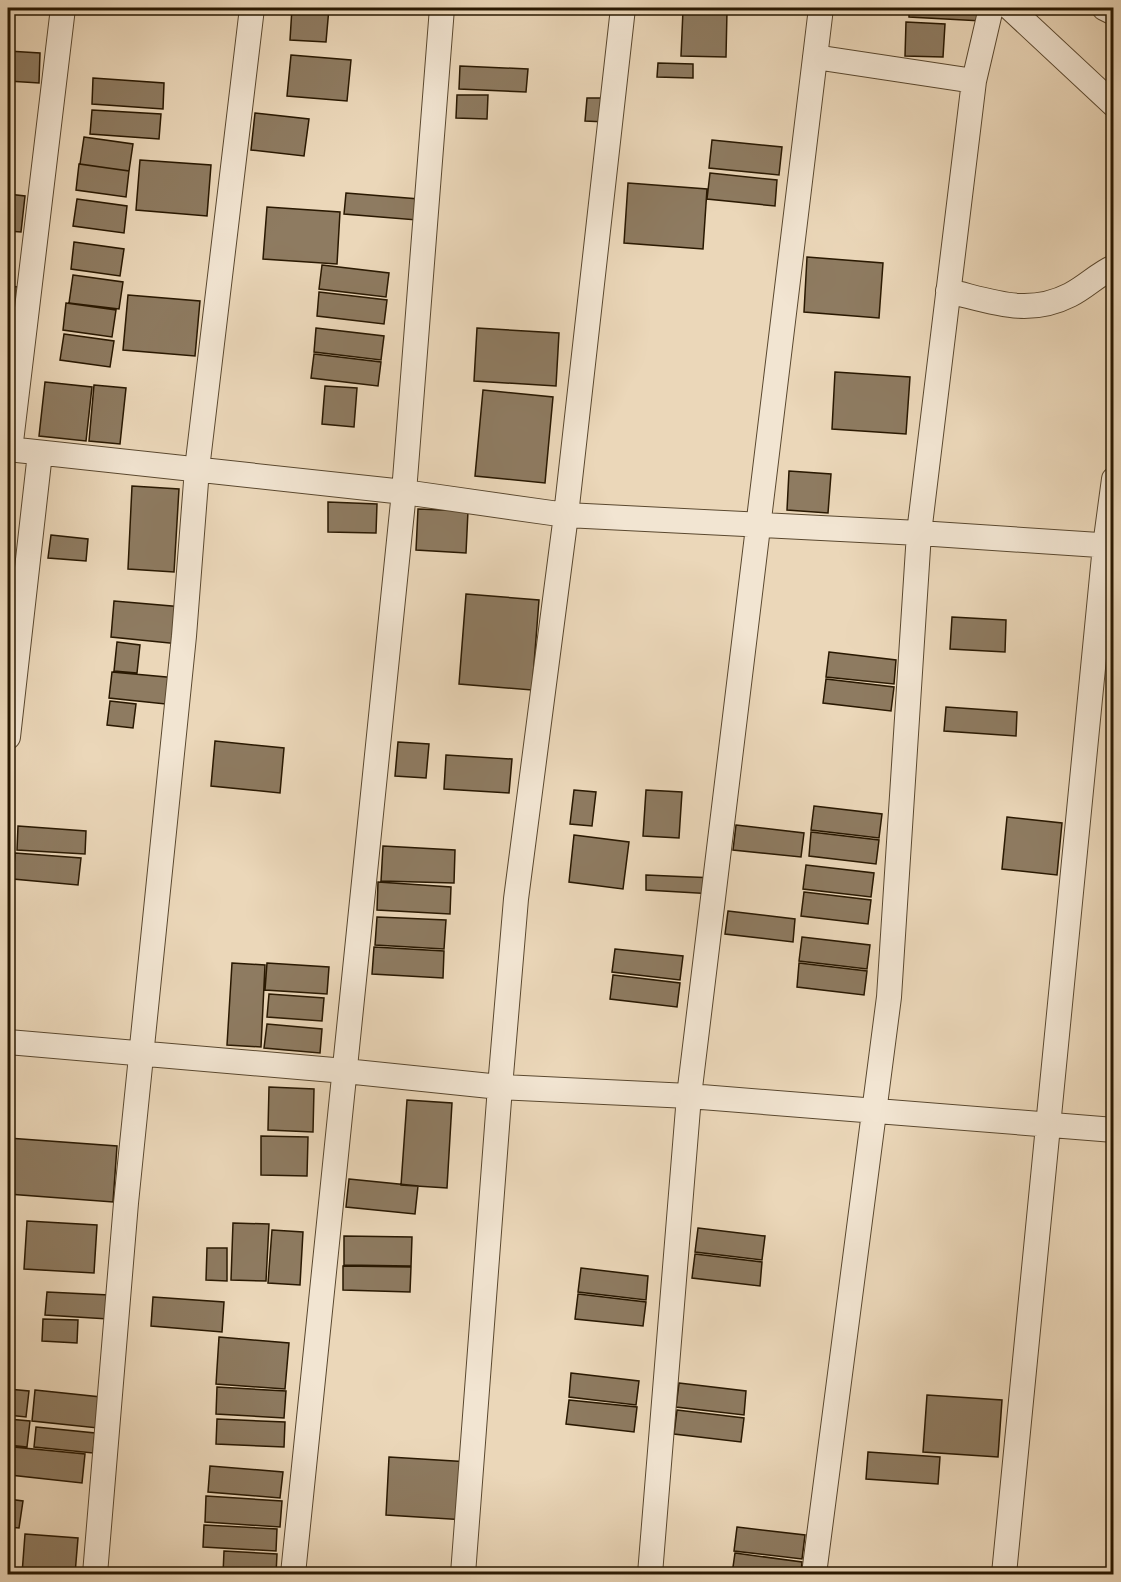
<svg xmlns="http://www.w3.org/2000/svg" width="1121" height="1582" font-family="'IM FELL English',serif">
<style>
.building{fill:#8e7b61;stroke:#291801;stroke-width:1.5}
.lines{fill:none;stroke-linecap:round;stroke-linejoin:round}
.street-casing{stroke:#5a482f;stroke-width:26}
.street{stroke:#f2e5d2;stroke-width:24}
</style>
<rect width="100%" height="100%" fill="#ebd7b9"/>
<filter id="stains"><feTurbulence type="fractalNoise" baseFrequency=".00333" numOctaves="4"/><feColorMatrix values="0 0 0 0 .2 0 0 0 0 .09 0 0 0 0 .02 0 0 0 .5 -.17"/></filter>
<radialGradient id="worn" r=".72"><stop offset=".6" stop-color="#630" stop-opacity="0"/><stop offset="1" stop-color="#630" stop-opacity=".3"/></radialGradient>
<path class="building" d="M 292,8 L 329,8 L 326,42 L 290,40 Z
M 909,8 L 983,8 L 982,21 L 909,17 Z
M 683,10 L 727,11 L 726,57 L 681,56 Z
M 906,22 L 945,24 L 943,57 L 905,56 Z
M 8,51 L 40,53 L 39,83 L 8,81 Z
M 291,55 L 351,60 L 347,101 L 287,96 Z
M 658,63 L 693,64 L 693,78 L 657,77 Z
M 460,66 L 528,69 L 526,92 L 459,89 Z
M 93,78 L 164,83 L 163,109 L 92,104 Z
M 457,95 L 488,95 L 487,119 L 456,118 Z
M 587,98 L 606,98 L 606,122 L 585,121 Z
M 92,110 L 161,114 L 159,139 L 90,134 Z
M 255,113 L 309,119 L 304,156 L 251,150 Z
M 84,137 L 133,144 L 129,171 L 80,164 Z
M 712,140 L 782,147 L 779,175 L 709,168 Z
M 140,160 L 211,165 L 207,216 L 136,210 Z
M 79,164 L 129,171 L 126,197 L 76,190 Z
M 710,173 L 777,180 L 775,206 L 707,199 Z
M 628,183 L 707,189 L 703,249 L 624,243 Z
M 346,193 L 419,199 L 417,220 L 344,214 Z
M 8,194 L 25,196 L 21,232 L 8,231 Z
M 77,199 L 127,206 L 124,233 L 73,226 Z
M 267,207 L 340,212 L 337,264 L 263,259 Z
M 74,242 L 124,249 L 120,276 L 71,269 Z
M 807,257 L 883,263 L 879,318 L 804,312 Z
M 322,265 L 389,273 L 386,297 L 319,289 Z
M 73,275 L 123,282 L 119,309 L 69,303 Z
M 8,286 L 18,287 L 14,339 L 8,338 Z
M 319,292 L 387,300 L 384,324 L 317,316 Z
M 128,295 L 200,301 L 195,356 L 123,350 Z
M 66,303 L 116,310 L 112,337 L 63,330 Z
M 316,328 L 384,336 L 381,360 L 314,352 Z
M 477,328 L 559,333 L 556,386 L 474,381 Z
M 64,334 L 114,341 L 110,367 L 60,360 Z
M 314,354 L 381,362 L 378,386 L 311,378 Z
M 835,372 L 910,377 L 906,434 L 832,429 Z
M 45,382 L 92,387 L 86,441 L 39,436 Z
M 94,385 L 126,388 L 120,444 L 89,441 Z
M 325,386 L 357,388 L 354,427 L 322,424 Z
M 483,390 L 553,397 L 545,483 L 475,476 Z
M 789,471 L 831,474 L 828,513 L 787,510 Z
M 132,486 L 179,489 L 174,572 L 128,569 Z
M 328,502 L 377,504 L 376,533 L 328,532 Z
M 418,509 L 468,511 L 466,553 L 416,550 Z
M 51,535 L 88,539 L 86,561 L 48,558 Z
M 466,594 L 539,600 L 532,690 L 459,684 Z
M 114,601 L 183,607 L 179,644 L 111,637 Z
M 952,617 L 1006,620 L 1005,652 L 950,649 Z
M 117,642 L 140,645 L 137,673 L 114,671 Z
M 829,652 L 896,660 L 894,684 L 826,677 Z
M 112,672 L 177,678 L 175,705 L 109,698 Z
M 826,679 L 894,687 L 891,711 L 823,703 Z
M 110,701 L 136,704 L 133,728 L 107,725 Z
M 946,707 L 1017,712 L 1016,736 L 944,731 Z
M 215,741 L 284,748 L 280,793 L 211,786 Z
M 398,742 L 429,744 L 426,778 L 395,776 Z
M 446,755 L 512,759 L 509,793 L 444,789 Z
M 574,790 L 596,792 L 592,826 L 570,824 Z
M 646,790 L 682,792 L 679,838 L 643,836 Z
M 814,806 L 882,814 L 879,838 L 811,830 Z
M 1007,817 L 1062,823 L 1057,875 L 1002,869 Z
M 736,825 L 804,833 L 801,857 L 733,850 Z
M 18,826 L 86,831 L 85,854 L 17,850 Z
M 811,832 L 879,840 L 876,864 L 809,856 Z
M 574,835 L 629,842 L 623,889 L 569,882 Z
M 383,846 L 455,850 L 454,883 L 381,881 Z
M 15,853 L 81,858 L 78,885 L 13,879 Z
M 806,865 L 874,873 L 871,897 L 803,889 Z
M 646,875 L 715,878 L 714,894 L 646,890 Z
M 378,882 L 451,887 L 450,914 L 377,910 Z
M 804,892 L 871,900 L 868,924 L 801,916 Z
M 728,911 L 795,919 L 793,942 L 725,934 Z
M 377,917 L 446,920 L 444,949 L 375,945 Z
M 802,937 L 870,945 L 867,969 L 799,961 Z
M 374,947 L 444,951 L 443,978 L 372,974 Z
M 615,949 L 683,956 L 680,980 L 612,972 Z
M 232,963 L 265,965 L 261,1047 L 227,1045 Z
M 267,963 L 329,967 L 327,994 L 265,990 Z
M 799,963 L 867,971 L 864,995 L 797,987 Z
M 613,975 L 680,983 L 677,1007 L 610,999 Z
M 269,994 L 324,998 L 322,1021 L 267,1017 Z
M 267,1024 L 322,1029 L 320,1053 L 264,1048 Z
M 269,1087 L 314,1089 L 313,1132 L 268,1130 Z
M 407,1100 L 452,1103 L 447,1188 L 401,1185 Z
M 261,1136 L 308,1137 L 307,1176 L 261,1175 Z
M 8,1138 L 117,1146 L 113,1202 L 8,1194 Z
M 349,1179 L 418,1186 L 415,1214 L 346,1207 Z
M 27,1221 L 97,1225 L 94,1273 L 24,1269 Z
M 233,1223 L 269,1224 L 266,1281 L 231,1280 Z
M 698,1228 L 765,1236 L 762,1260 L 695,1252 Z
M 272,1230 L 303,1232 L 300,1285 L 268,1283 Z
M 344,1236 L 412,1237 L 411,1266 L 344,1265 Z
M 207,1248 L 227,1248 L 227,1281 L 206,1280 Z
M 695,1254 L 762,1262 L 760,1286 L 692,1278 Z
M 343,1266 L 411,1267 L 410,1292 L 343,1290 Z
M 581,1268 L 648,1276 L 646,1300 L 578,1292 Z
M 47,1292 L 109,1295 L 108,1319 L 45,1315 Z
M 578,1294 L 646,1302 L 643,1326 L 575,1319 Z
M 153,1297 L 224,1302 L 222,1332 L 151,1326 Z
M 43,1319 L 78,1320 L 77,1343 L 42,1341 Z
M 219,1337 L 289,1343 L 285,1389 L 216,1384 Z
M 571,1373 L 639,1381 L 636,1405 L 569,1397 Z
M 679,1383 L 746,1391 L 744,1415 L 676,1407 Z
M 217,1387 L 286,1391 L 284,1418 L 216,1414 Z
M 8,1389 L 29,1391 L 26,1417 L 8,1415 Z
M 35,1390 L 101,1397 L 98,1428 L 32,1421 Z
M 927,1395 L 1002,1400 L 998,1457 L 923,1452 Z
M 569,1400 L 637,1407 L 634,1432 L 566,1424 Z
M 677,1410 L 744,1418 L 741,1442 L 674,1434 Z
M 8,1419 L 30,1421 L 27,1447 L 8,1445 Z
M 217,1419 L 285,1422 L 284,1447 L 216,1444 Z
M 36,1427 L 95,1433 L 93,1453 L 34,1447 Z
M 13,1447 L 85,1454 L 82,1483 L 10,1475 Z
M 868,1452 L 940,1457 L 938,1484 L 866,1479 Z
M 389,1457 L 470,1462 L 466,1520 L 386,1515 Z
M 210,1466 L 283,1472 L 280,1498 L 208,1492 Z
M 206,1496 L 282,1501 L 280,1527 L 205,1522 Z
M 8,1499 L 23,1501 L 19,1528 L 8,1527 Z
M 204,1525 L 277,1529 L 276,1551 L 203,1547 Z
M 737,1527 L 805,1535 L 802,1559 L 734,1551 Z
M 25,1534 L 78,1538 L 75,1574 L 22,1574 Z
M 224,1551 L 277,1554 L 276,1574 L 223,1574 Z
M 735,1553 L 802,1562 L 801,1574 L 732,1574 Z"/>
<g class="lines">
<g class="street-casing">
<path id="street" d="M 1010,8 L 1114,105
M 1104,8 L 1114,13
M 815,57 L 974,81
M 948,291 C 991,301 1027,317 1070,295 C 1086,287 1098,274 1114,267
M 8,449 L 404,492 L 566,515 L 919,533 L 1114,546
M 10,450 L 63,8
M 8,737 L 40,453
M 8,1042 L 345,1071 L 500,1087 L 689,1096 L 1114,1130
M 95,1574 L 126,1203 L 184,636 L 197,469 L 252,8
M 293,1574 L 404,492 L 442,8
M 463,1574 L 500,1087 L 516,899 L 566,515 L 623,8
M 650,1574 L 689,1096 L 821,8
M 814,1574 L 889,997 L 919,533 L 974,81 L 991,8
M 1004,1574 L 1105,546 L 1114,479"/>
</g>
<use href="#street" class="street"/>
</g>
<rect width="1121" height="1582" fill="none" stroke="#ebd7b9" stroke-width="30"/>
<rect x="9" y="9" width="1103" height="1564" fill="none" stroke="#291801" stroke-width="3"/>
<rect x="15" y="15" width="1091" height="1552" fill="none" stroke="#291801" stroke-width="1.5"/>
<rect width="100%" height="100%" filter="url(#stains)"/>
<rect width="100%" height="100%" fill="url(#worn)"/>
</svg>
